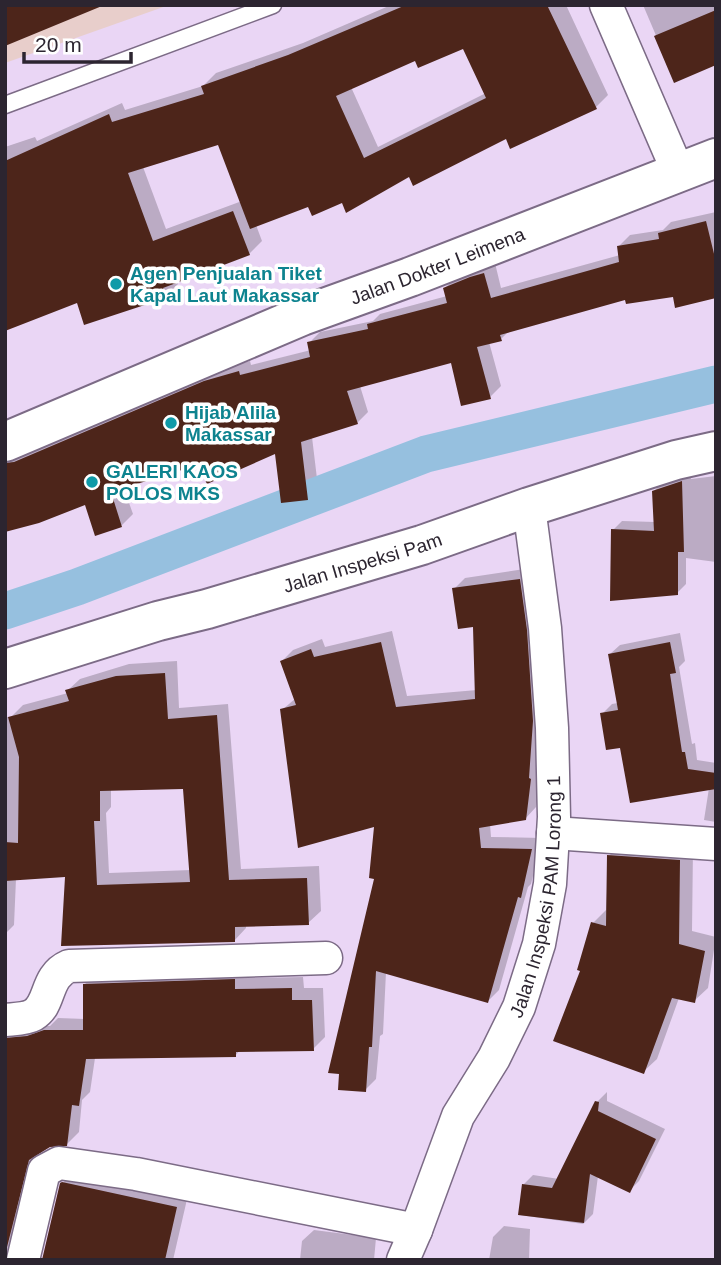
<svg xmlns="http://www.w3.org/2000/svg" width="721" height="1265" font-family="Helvetica,sans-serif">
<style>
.industrial{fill:#e8cecb}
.shadow{fill:#0003;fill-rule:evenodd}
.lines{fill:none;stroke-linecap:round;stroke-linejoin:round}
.canal{stroke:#96c0df;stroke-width:37}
.building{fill:#4d251a;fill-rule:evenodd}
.lane-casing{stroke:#7c6b86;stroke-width:19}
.street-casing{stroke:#7c6b86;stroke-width:35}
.primary-casing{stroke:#7c6b86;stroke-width:42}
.lane{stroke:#fff;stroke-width:16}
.street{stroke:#fff;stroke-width:32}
.primary{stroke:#fff;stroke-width:38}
.culture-dot{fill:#0f9aa8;stroke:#fff;stroke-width:2.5}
.labels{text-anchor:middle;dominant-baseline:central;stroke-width:7;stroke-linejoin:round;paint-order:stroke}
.street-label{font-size:19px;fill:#2c2530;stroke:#fff}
.culture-label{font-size:19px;font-weight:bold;fill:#0d838f;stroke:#fff;text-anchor:start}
</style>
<rect width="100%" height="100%" fill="#ead6f5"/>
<path class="industrial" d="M 5,5 L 169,5 L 5,63 Z"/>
<path class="shadow" d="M 391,5 L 566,5 L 608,95 L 595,108 L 507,137 L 342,201 L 309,205 L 256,225 L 262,241 L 249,254 L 177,280 L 178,284 L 165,297 L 78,301 L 5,329 L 5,147 L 35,137 L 37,141 L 122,103 L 125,110 L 203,86 L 216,73 L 303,43 ZM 464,46 L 486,93 L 378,147 L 351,87 L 415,59 ZM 219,143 L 242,201 L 166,229 L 143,167 Z
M 643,5 L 716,5 L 716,62 L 675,80 Z
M 716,212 L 716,296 L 674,295 L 627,298 L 510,330 L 501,339 L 489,342 L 501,386 L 490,397 L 452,361 L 360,386 L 368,412 L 357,423 L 312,437 L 318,487 L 307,498 L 276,451 L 199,463 L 123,486 L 133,514 L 122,525 L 96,534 L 86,503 L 5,530 L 5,456 L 217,371 L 250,361 L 251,365 L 311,350 L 309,343 L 320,332 L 373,321 L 380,314 L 447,296 L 445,288 L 456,277 L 495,263 L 501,288 L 620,255 L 619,246 L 630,235 L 663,230 L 671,222 Z
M 690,473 L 691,479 L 716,476 L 716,562 L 686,558 L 686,584 L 677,593 L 613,530 L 622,521 L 655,522 L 654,491 L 663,482 Z
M 531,568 L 542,768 L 536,807 L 525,819 L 490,824 L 491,837 L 542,838 L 531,884 L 528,887 L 499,990 L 488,1001 L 386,972 L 383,1034 L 380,1036 L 376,1079 L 365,1090 L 376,877 L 376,825 L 282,710 L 296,698 L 282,661 L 293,650 L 322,639 L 325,647 L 392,631 L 407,696 L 477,690 L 474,625 L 454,589 L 465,578 Z
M 680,633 L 685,661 L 679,667 L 692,744 L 695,743 L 697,760 L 716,763 L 716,822 L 704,820 L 709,788 L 621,746 L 602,714 L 612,704 L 618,703 L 610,654 L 620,645 Z
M 177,661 L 179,708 L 228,704 L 241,869 L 319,866 L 321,911 L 308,923 L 246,925 L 246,928 L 234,941 L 67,876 L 16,879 L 14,925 L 5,934 L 5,717 L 11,717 L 23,705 L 68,693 L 67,691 L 80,679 L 129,664 ZM 184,787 L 191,870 L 109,873 L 106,813 L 111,807 L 111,789 Z
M 622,842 L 693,847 L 692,931 L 716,937 L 708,988 L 694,1001 L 679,998 L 657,1059 L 643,1072 L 582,970 L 593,923 L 606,910 L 609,856 Z
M 247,968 L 247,978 L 303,977 L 304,988 L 323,988 L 325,1037 L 313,1049 L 240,1050 L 235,1056 L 95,1058 L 90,1092 L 82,1100 L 79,1132 L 67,1144 L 50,1145 L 38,1152 L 17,1243 L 21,1260 L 5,1260 L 5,1026 L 50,1026 L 58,1018 L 85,1019 L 84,985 L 97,972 Z
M 607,1092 L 607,1101 L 665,1129 L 639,1181 L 629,1191 L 598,1176 L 593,1214 L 583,1224 L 520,1215 L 523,1185 L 533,1175 L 559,1179 L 597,1102 Z
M 74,1171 L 188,1195 L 173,1260 L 44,1260 L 62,1184 Z
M 504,1226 L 530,1229 L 529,1260 L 489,1260 L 493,1237 Z
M 314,1230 L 376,1238 L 374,1260 L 300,1260 L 302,1241 Z"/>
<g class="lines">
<path class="canal" d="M 5,611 L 77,587 L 426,454 L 716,384"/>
</g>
<path class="building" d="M 5,5 L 102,5 L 102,6 L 5,46 Z
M 406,5 L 547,5 L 597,109 L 510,149 L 506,139 L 413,186 L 409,177 L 346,213 L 342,203 L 312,216 L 308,207 L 250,229 L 218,145 L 128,173 L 153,241 L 233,211 L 250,255 L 163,288 L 166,298 L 84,325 L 77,303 L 5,331 L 5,161 L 109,114 L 112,122 L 204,94 L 201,86 L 288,55 ZM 463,49 L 486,98 L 364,158 L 336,96 L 415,61 L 418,68 Z
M 716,10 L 716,65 L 674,83 L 654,36 Z
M 706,221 L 716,262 L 716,298 L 675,308 L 673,297 L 626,304 L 625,300 L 500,335 L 502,341 L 477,347 L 491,399 L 461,406 L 451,363 L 347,391 L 358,424 L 301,442 L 308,500 L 281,503 L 275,454 L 207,484 L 198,465 L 111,492 L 122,527 L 95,536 L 85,505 L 39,523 L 5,532 L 5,463 L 14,462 L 204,381 L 239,371 L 240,375 L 310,357 L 307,342 L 368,329 L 367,324 L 447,303 L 443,288 L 470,277 L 484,273 L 491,298 L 619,262 L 617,246 L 659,239 L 658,233 Z
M 682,481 L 684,552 L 678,552 L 678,595 L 610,601 L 611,529 L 654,531 L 652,491 Z
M 520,579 L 527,630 L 533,721 L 529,778 L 531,779 L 526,820 L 479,828 L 481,848 L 532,849 L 521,898 L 518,897 L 488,1003 L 376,971 L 372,1047 L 369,1047 L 366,1092 L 338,1090 L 339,1074 L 328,1073 L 374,879 L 369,878 L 374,827 L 298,848 L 280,709 L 296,705 L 280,661 L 311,649 L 314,657 L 381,642 L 396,707 L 475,699 L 473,627 L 458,629 L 452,588 Z
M 670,642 L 676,673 L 670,674 L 682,752 L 685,752 L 688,769 L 716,773 L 716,789 L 630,803 L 620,748 L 606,750 L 600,713 L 618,710 L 608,654 Z
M 165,673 L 168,719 L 217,715 L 229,880 L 307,878 L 309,925 L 235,927 L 235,942 L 61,946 L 65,877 L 5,881 L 5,842 L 18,843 L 19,757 L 8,717 L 69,701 L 65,690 L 116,676 ZM 183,789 L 190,882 L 97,885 L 94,821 L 100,821 L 100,791 Z
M 607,855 L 680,860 L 679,944 L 705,951 L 695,1003 L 672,998 L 644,1074 L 553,1041 L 580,971 L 577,970 L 591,922 L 606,926 Z
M 235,979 L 235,989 L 292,988 L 292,1000 L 312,1000 L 314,1051 L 236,1052 L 236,1057 L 86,1059 L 79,1106 L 72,1105 L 67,1146 L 50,1147 L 29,1160 L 5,1255 L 5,1038 L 27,1036 L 44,1030 L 83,1030 L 83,984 Z
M 595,1101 L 599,1102 L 598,1111 L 656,1139 L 630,1193 L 590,1174 L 584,1223 L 518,1215 L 522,1184 L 552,1188 Z
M 62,1182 L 177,1207 L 165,1260 L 42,1260 L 60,1183 Z"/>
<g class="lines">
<g class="lane-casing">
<path id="lane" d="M 5,105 L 273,5"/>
</g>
<g class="street-casing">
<g id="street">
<path d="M 606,5 L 679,174"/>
<path d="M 553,833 L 716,844"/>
<path d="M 5,1020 C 14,1019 26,1019 33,1015 C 52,1004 44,977 69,966 L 326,958"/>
<path d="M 23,1260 L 44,1171 L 59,1163 L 136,1174 L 416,1230"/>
<path id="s1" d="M 403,1260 L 416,1230 L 458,1116 L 494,1058 L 519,1007 L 539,944 L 550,884 L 554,817 L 552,728 L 545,628 L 529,507"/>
</g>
</g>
<g class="primary-casing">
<g id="primary">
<path id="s2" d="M 5,442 L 302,316 L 410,277 L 716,158"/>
<path id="s3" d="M 5,669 L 158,621 L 207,609 L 422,545 L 529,507 L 676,460 L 716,451"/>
</g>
</g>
<use href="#lane" class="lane"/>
<use href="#street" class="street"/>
<use href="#primary" class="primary"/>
</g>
<g class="culture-dot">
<circle cx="116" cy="284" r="7"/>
<circle cx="171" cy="423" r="7"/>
<circle cx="92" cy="482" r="7"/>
</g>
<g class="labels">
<g class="street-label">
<text stroke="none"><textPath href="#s2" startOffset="467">Jalan Dokter Leimena</textPath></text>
<text stroke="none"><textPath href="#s3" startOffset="373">Jalan Inspeksi Pam</textPath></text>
<text stroke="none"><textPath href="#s1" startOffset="392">Jalan Inspeksi PAM Lorong 1</textPath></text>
</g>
<g class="culture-label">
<text x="130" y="273">Agen Penjualan Tiket<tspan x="130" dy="22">Kapal Laut Makassar</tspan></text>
<text x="185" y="412">Hijab Alila<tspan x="185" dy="22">Makassar</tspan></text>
<text x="106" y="471">GALERI KAOS<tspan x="106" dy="22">POLOS MKS</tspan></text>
</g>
</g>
<rect width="721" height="1265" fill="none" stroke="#2c2530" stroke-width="14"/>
<path d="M24 52v10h107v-10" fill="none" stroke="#2c2530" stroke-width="3.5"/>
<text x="35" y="52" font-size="21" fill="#2c2530" stroke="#ffffff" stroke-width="5" paint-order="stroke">20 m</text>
</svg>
